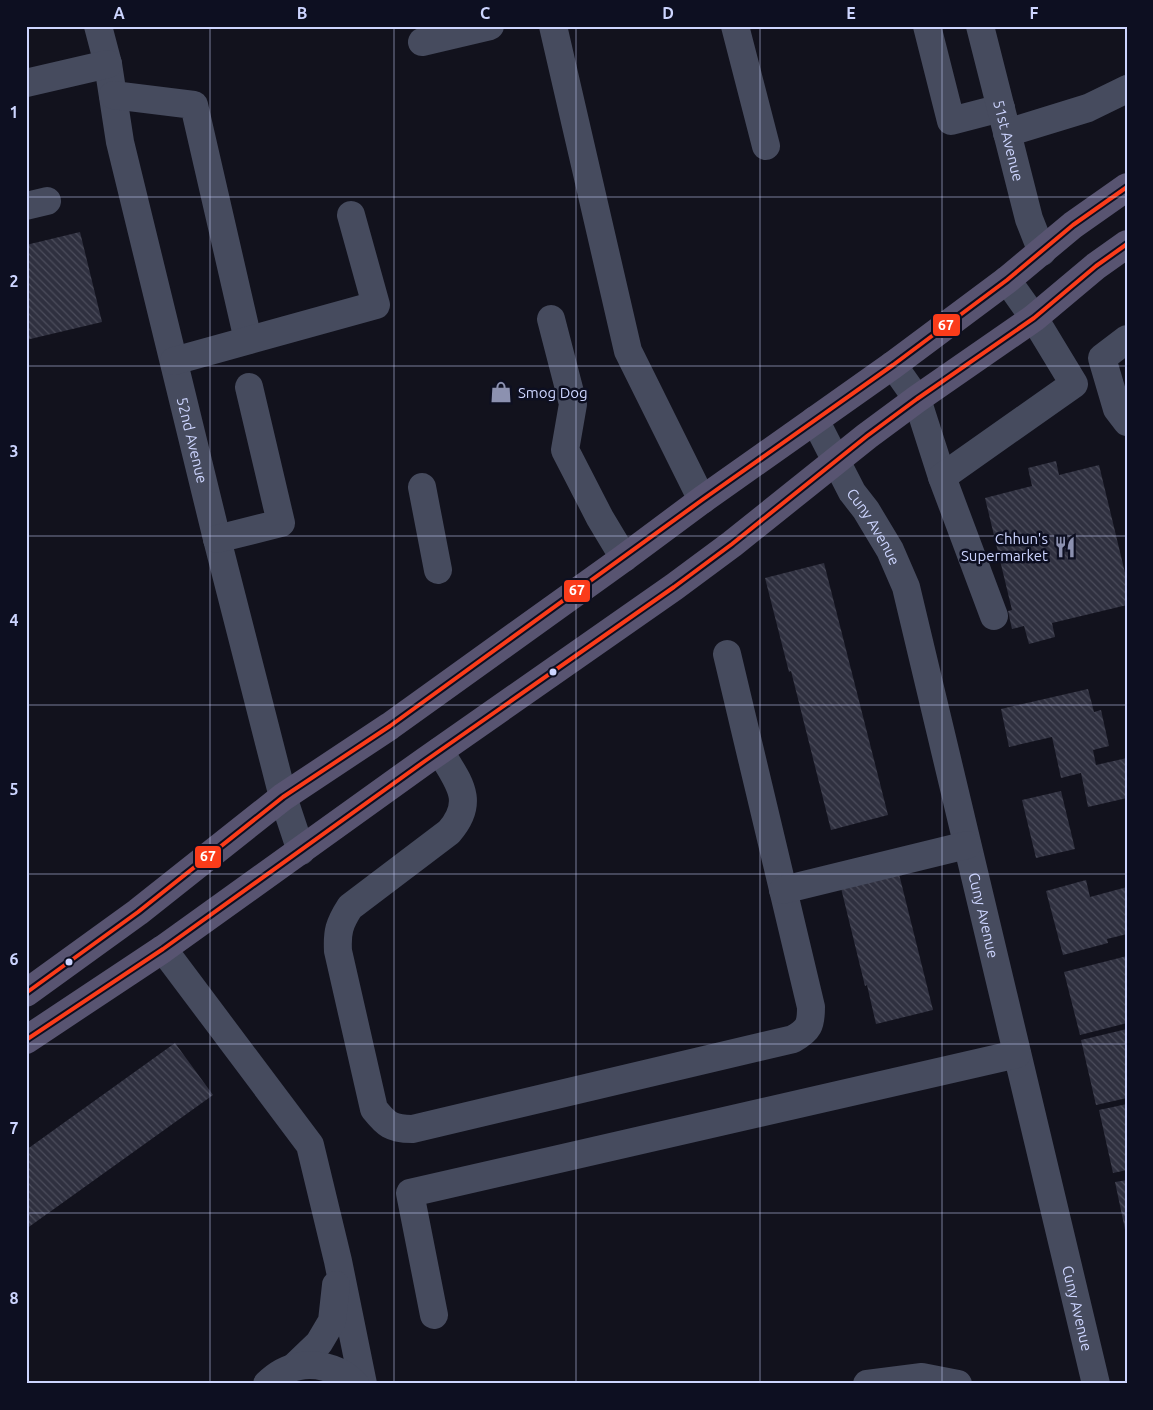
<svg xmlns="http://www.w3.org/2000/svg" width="1153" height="1410" font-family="Ubuntu,sans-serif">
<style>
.building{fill:url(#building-back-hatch)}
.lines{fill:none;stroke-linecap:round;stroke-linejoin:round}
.minor{stroke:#464b5e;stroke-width:28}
.major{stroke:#585471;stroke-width:28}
.bus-1-casing{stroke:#0d0f21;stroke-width:8}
.bus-1{stroke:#fb3c1a;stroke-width:4}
.grid{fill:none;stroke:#cdd5ff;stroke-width:1;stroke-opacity:0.55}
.bus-dot{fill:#cdd5ff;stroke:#0d0f21;stroke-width:2}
.labels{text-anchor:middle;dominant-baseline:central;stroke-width:5;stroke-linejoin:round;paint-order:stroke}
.street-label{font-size:15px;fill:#cdd5ff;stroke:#0d0f21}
.poi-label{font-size:15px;fill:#cdd5ff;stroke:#0d0f21;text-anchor:start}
.line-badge{stroke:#0d0f21;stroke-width:2}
.badge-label{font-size:14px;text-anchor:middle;font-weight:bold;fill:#fff}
.neatline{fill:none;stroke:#cdd5ff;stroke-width:2}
.grid-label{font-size:16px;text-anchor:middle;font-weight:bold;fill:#cdd5ff}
</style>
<defs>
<pattern id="building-back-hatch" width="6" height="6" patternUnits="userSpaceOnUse" patternTransform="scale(1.25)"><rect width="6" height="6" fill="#2f303f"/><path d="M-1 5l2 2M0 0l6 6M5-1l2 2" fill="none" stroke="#4c4d5c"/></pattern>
</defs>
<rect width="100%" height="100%" fill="#12121d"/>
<path class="building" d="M 80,232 L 102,322 L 26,340 L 26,245 Z
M 1056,461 L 1059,475 L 1099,465 L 1127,581 L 1127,605 L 1052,623 L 1055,637 L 1029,644 L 1024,626 L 1012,629 L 1008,611 L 1012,610 L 985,498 L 1032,486 L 1028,468 Z
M 824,563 L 888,815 L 831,830 L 791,671 L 789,672 L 765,578 Z
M 1088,689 L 1094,712 L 1101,710 L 1109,746 L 1093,750 L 1096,765 L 1127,758 L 1127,798 L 1088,807 L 1081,773 L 1061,778 L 1052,737 L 1009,747 L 1001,709 Z
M 1061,791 L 1075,849 L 1036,858 L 1022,800 Z
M 899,874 L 933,1010 L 876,1024 L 867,985 L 865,986 L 841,888 Z
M 1086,880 L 1090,897 L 1127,887 L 1127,934 L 1107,939 L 1108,943 L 1063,955 L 1046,891 Z
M 1127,956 L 1127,1023 L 1080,1035 L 1064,972 Z
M 1127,1029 L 1127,1098 L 1096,1105 L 1081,1040 Z
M 175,1043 L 213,1095 L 26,1229 L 26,1150 Z
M 1127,1104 L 1127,1170 L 1113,1173 L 1099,1110 Z
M 1127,1180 L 1127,1234 L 1126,1234 L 1115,1182 Z"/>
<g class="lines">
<g class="minor">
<path id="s1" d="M 98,26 L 108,64 L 120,142 L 217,539 L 283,797 L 301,851"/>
<path d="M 553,26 L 628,351 L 702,500"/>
<path d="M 735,26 L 766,146"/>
<path d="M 927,26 L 951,121 L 1001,108"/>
<path id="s2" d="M 980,26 L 1029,219 L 1042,252"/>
<path d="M 422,42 L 490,26"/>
<path d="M 26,83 L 108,64"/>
<path d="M 113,95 L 194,105 L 248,340"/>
<path d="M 1007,133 L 1088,108 L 1127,89"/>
<path d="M 26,206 L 47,201"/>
<path d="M 551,319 L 573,404 L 565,450 L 600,518 L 624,558"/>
<path d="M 1127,339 L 1102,358 L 1117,409 L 1127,422"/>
<path d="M 174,361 L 376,305 L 351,215"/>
<path d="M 893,365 L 917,399 L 942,477"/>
<path id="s3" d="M 815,420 L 852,492 L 866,510 L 890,550 L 906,587 L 1096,1384"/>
<path d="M 422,487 L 438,570"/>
<path d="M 217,539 L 281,523 L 249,387"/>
<path d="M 994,616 L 942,477 L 1074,384 L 1034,318 L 1007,280"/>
<path d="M 440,751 C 457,781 477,800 449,832 L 350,907 C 339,924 337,932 338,951 L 374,1109 C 386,1124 391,1129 412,1129 L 793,1039 C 809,1030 811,1025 811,1007 L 727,654"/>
<path d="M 783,890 L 967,845"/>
<path d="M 163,949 L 310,1145 L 338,1261 L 363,1384"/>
<path d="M 434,1315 L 410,1193 L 1017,1054"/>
<path d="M 295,1366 L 319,1343 L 332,1321 L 336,1285"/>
<path d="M 267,1384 C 287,1364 313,1360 339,1372 C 345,1374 350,1380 355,1384"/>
<path d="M 867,1384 L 922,1377 L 958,1384"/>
</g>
<path class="major" d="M 26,993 L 138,912 L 283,797 L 390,726 L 624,558 L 702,500 L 893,365 L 1007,280 L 1073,225 L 1127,187
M 26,1040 L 163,949 L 425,761 L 674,587 L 732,544 L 867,436 L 917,399 L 1034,318 L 1096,266 L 1127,244"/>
<g class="bus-1-casing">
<path id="bus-1" d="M 26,993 L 138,912 L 283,797 L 390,726 L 702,500 L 893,365 L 1007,280 L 1073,225 L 1127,187
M 26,1040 L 163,949 L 425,761 L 674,587 L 732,544 L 867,436 L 917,399 L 1034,318 L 1096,266 L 1127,244"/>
</g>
<use href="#bus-1" class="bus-1"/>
</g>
<path class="grid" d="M 210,26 L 210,1384M 394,26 L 394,1384M 576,26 L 576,1384M 760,26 L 760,1384M 942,26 L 942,1384M 26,197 L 1127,197M 26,366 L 1127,366M 26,536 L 1127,536M 26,705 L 1127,705M 26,874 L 1127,874M 26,1044 L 1127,1044M 26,1213 L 1127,1213"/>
<defs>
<g id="shop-bare" transform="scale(1.725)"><path d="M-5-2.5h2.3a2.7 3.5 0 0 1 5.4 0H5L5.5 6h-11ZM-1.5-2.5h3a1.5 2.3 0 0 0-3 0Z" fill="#8c91b0" stroke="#0d0f21" stroke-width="2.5" paint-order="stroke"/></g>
<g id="restaurant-bare" transform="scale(1.725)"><path d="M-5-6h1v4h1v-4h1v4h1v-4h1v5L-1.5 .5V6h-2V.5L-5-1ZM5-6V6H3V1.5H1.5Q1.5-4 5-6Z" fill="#8c91b0" stroke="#0d0f21" stroke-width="2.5" paint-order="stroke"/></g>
</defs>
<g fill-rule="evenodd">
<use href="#shop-bare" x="501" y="392"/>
<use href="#restaurant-bare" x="1065" y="547"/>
</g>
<g class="bus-dot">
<circle cx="553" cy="672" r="4.5"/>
<circle cx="69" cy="962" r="4.5"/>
</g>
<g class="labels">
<g class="street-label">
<text stroke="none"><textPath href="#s2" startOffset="118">51st Avenue</textPath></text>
<text stroke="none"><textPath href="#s1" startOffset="425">52nd Avenue</textPath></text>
<text stroke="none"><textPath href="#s3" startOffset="122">Cuny Avenue</textPath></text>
<text stroke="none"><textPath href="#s3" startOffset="528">Cuny Avenue</textPath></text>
<text stroke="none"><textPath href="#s3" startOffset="932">Cuny Avenue</textPath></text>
</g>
<g class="poi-label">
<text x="518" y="392">Smog Dog</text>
<text x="1048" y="538" text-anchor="end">Chhun's<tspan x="1048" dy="17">Supermarket</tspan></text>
</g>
</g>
<g class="line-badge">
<rect x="932" y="313" width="29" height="24" rx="5" fill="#fb3c1a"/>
<rect x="563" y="579" width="28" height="24" rx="5" fill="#fb3c1a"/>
<rect x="194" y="845" width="28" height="24" rx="5" fill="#fb3c1a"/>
</g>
<g class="badge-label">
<text x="946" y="330">67</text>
<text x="577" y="595">67</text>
<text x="208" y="861">67</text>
</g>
<rect width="1153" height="1410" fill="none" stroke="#0d0f21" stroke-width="55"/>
<rect x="28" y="28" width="1098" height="1354" class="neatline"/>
<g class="grid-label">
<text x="119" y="19">A</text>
<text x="302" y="19">B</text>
<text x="485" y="19">C</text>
<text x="668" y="19">D</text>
<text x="851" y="19">E</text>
<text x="1034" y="19">F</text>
<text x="14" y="118">1</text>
<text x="14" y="287">2</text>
<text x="14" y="457">3</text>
<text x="14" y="626">4</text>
<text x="14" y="795">5</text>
<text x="14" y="965">6</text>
<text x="14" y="1134">7</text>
<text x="14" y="1304">8</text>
</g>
</svg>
